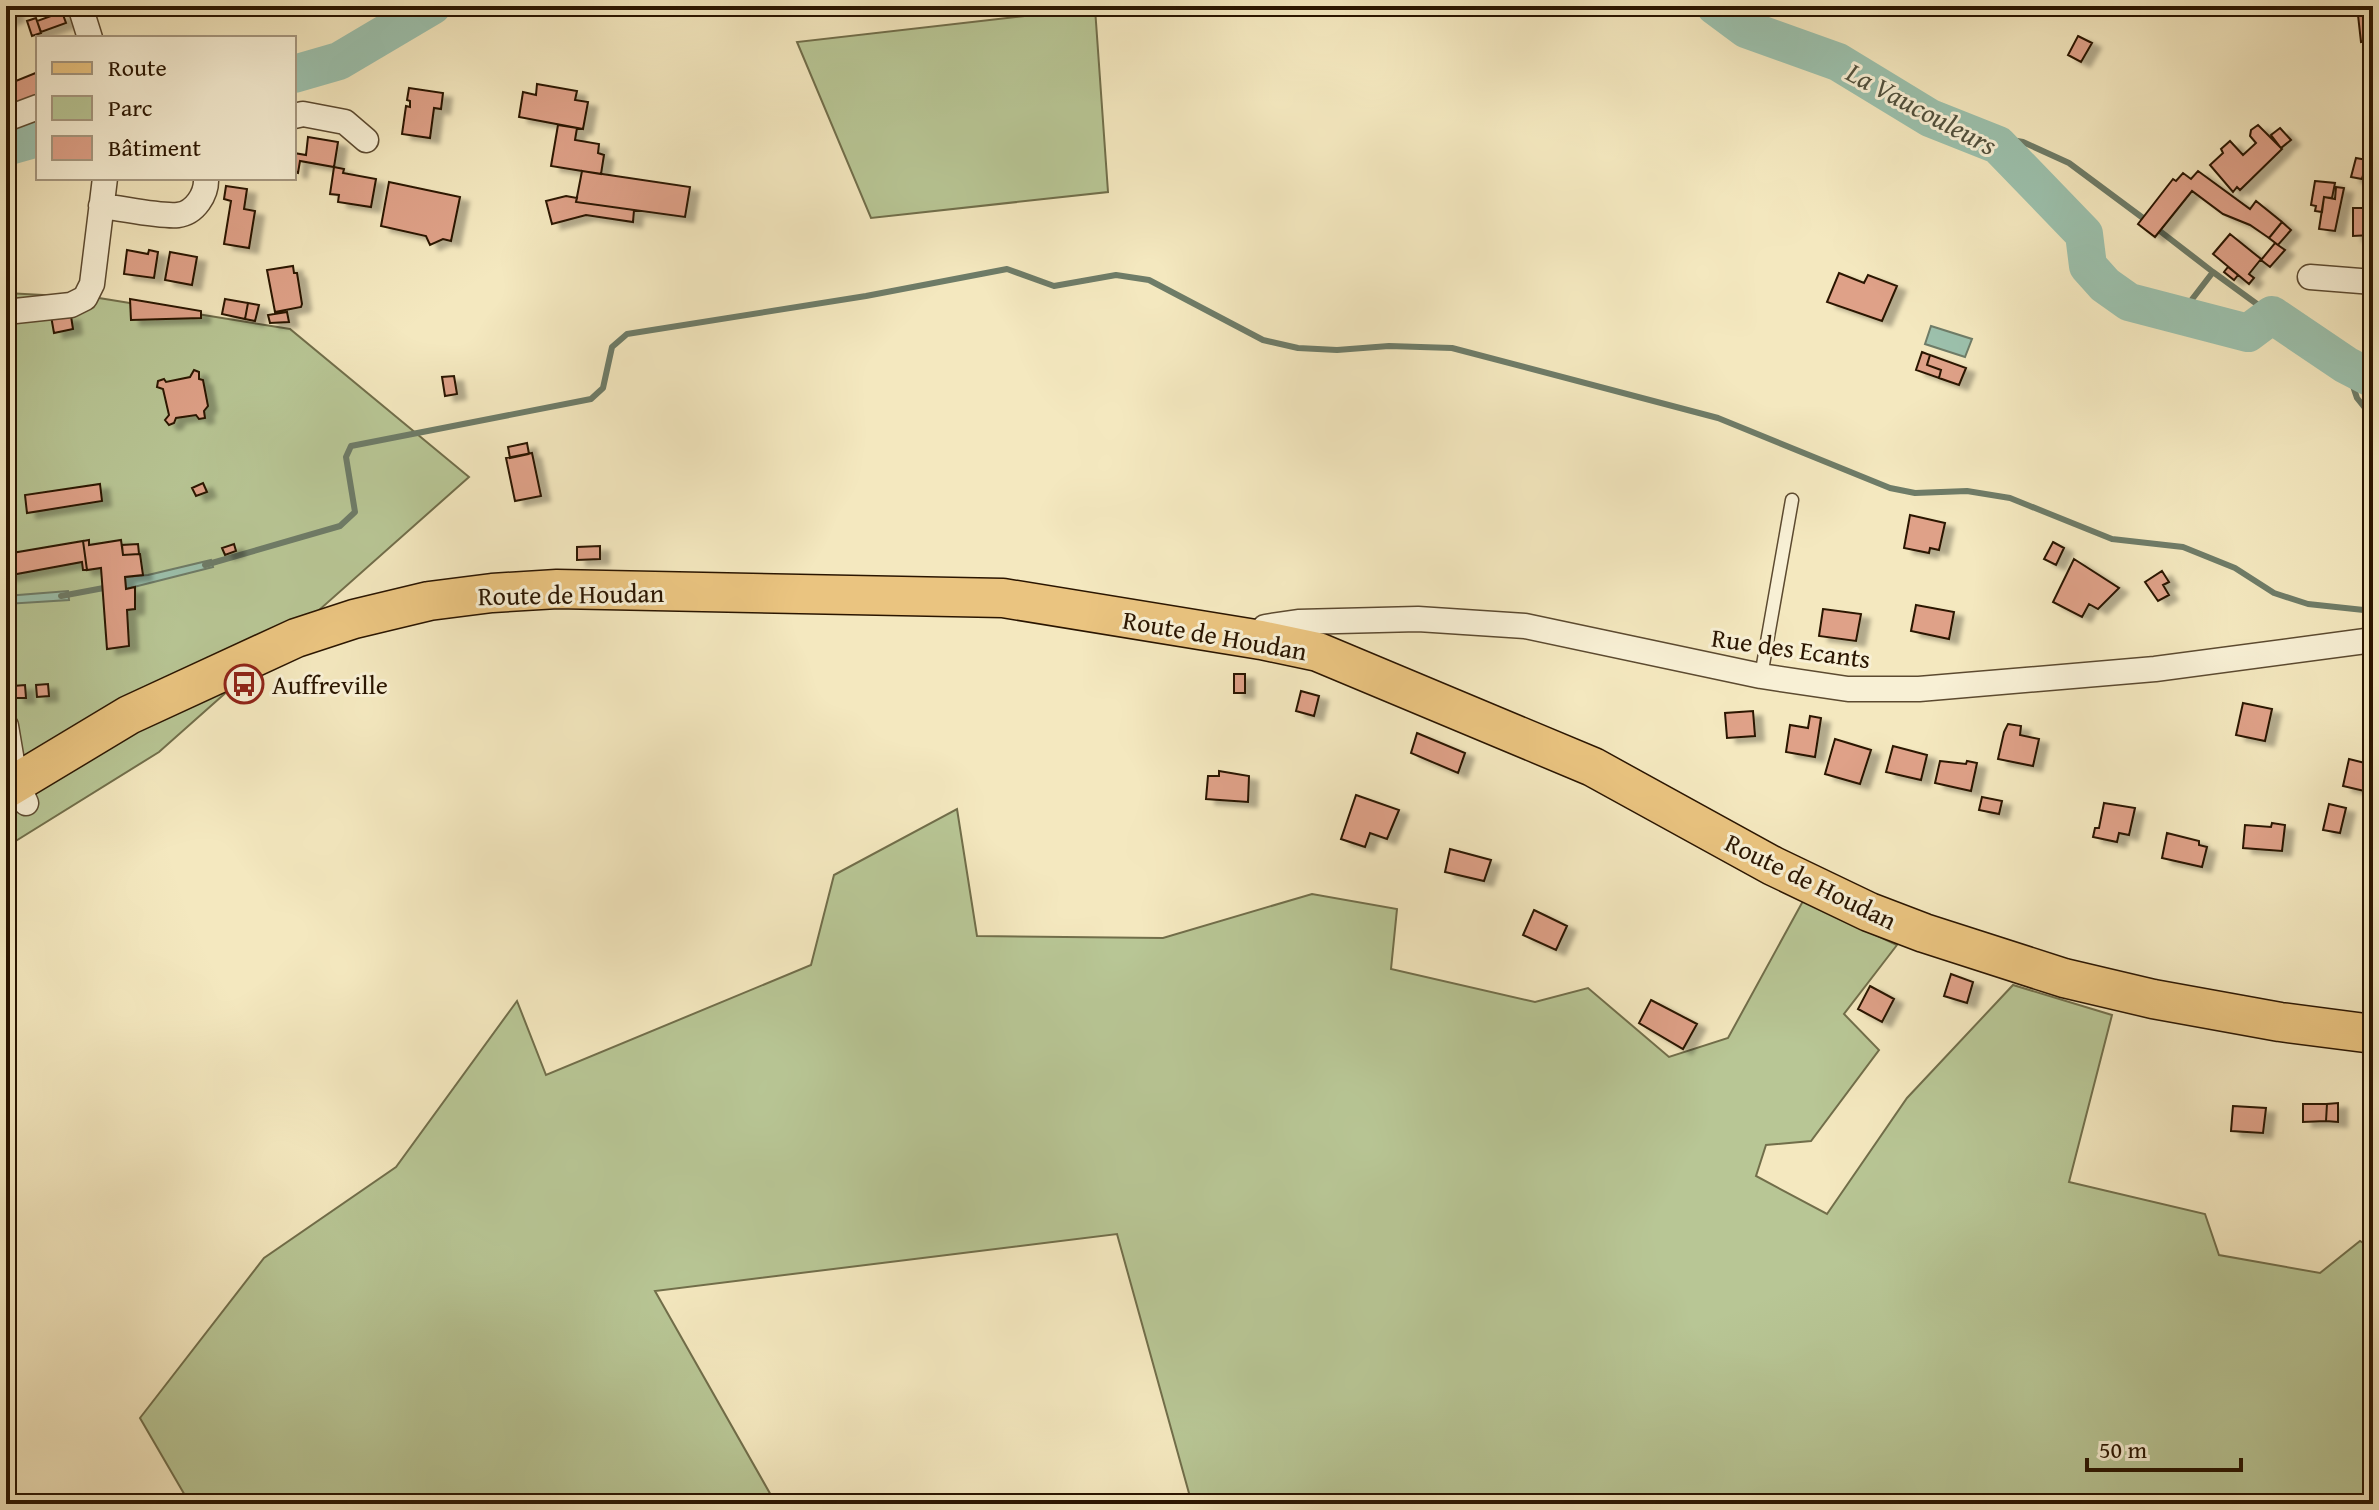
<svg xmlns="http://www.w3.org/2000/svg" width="2379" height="1510" font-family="'Gentium Book Plus',serif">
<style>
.green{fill:#b8c695;stroke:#716e4a;stroke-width:2}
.water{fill:#9cc1ad;stroke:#6e7c68;stroke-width:2}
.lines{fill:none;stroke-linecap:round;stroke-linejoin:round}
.stream{stroke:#6e7c68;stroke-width:6}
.river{stroke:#9cc1ad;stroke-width:38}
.building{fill:#dfa188;stroke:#2a1500;stroke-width:2;filter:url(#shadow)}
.lane-casing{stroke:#5c4a30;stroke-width:15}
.street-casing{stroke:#5c4a30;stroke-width:27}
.primary-casing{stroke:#2a1500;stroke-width:41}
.lane{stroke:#f8f0d5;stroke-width:12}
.street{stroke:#f8f0d5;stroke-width:24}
.primary{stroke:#eac480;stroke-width:38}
.labels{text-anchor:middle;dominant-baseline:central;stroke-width:6;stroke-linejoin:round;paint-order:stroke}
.street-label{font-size:26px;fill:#2a1500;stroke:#f8f0d5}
.poi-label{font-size:26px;fill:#2a1500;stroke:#f8f0d5;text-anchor:start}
.water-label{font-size:28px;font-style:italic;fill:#52513d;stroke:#f8f0d5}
</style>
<defs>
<filter id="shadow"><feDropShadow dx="9" dy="5" stdDeviation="2" flood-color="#0004"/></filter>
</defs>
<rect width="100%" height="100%" fill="#f4e8bf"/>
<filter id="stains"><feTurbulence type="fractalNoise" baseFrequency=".0025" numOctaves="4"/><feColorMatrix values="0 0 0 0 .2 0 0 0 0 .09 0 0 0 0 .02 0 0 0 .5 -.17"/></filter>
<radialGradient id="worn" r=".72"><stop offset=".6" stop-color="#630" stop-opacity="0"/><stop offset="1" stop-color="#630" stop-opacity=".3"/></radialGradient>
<path class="green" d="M 1095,8 L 1108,192 L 871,218 L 797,42 Z
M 6,293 L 99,298 L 290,329 L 469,477 L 159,752 L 6,847 Z
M 957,809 L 977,936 L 1163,938 L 1312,894 L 1397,909 L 1391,969 L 1535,1002 L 1588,988 L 1669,1057 L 1728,1038 L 1803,901 L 1897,945 L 1844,1014 L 1879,1050 L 1811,1141 L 1766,1145 L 1756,1176 L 1827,1214 L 1907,1098 L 2013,985 L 2112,1015 L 2069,1182 L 2205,1214 L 2219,1255 L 2320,1273 L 2360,1241 L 2373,1249 L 2373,1504 L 1192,1504 L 1117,1234 L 655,1291 L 776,1504 L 190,1504 L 140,1418 L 264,1258 L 396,1167 L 517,1001 L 546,1075 L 811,965 L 834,875 Z"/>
<path class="water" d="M 1931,326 L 1972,339 L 1965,357 L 1925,344 Z
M 211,560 L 213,567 L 126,589 L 125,577 L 148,575 Z
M 68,591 L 69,600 L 6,604 L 6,596 Z"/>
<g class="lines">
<path class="stream" d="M 1973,133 L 2023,142 L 2069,163 L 2147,221
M 2156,228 L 2213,272
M 2180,315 L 2213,272 L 2272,315
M 2346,365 L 2357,398 L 2373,418
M 205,565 L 340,526 L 355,512 L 346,457 L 351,446 L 591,399 L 603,388 L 612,347 L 627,334 L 866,296 L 1007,269 L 1054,286 L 1116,275 L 1149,280 L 1263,340 L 1298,348 L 1337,350 L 1389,346 L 1452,348 L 1718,418 L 1890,488 L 1915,493 L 1967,491 L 2010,498 L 2112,539 L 2183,547 L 2235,568 L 2274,593 L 2308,604 L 2373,611
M 61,596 L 109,587"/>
<path class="river" d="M 1715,6 L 1746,29 L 1838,62 L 1930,118 L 1998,145 L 2084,234 L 2088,266 L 2105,285 L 2129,302 L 2248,333 L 2272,315 L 2346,365 L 2373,379
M 294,74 L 339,61 L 432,6
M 6,147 L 38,138"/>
</g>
<path class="building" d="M 6,6 L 11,6 L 16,16 L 6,21 Z
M 2357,6 L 2372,6 L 2373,40 L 2361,42 Z
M 62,12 L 66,23 L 41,32 L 37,21 Z
M 36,18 L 41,33 L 32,36 L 27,21 Z
M 2078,36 L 2092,43 L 2081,62 L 2068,55 Z
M 38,72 L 38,96 L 6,109 L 6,82 L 11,83 Z
M 537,84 L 577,91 L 575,100 L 588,102 L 583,129 L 519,117 L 523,92 L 536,95 Z
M 409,88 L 443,93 L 441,109 L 434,108 L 430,138 L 402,134 L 406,106 L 410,107 L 410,101 L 407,100 Z
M 558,125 L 577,128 L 575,140 L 599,144 L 598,153 L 604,155 L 601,174 L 551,166 Z
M 2258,125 L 2282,149 L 2240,190 L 2237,187 L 2233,192 L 2210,165 L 2223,153 L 2221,149 L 2230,141 L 2243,155 L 2256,143 L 2250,136 L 2251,130 Z
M 2280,128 L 2291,140 L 2281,148 L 2271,135 Z
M 308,137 L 338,142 L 334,167 L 300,161 L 298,173 L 294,172 L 294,153 L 306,155 Z
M 2356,158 L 2367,160 L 2362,179 L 2351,177 Z
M 334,167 L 344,169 L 343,173 L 376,179 L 371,207 L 338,202 L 339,195 L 330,194 Z
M 582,171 L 690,187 L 685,217 L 576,202 Z
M 2198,171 L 2250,209 L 2256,201 L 2282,222 L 2269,238 L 2250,225 L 2223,214 L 2192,191 L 2155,237 L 2138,224 L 2173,179 L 2176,181 L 2183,173 L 2191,179 Z
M 2315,181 L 2335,183 L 2332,198 L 2324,197 L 2322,212 L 2315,211 L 2316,206 L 2311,205 Z
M 389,182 L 460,197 L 451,241 L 443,239 L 430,245 L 426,236 L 381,226 Z
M 226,186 L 247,189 L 244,209 L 255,211 L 249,248 L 224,244 L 231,201 L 224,199 Z
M 2336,187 L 2344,188 L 2335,231 L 2319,229 L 2324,197 L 2335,199 Z
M 566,196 L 577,198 L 576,202 L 634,210 L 633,222 L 586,215 L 552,224 L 546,201 Z
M 2353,208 L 2371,208 L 2371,235 L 2353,236 Z
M 2282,222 L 2291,230 L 2278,245 L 2269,238 Z
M 2230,234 L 2261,259 L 2249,274 L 2254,278 L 2249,284 L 2213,254 Z
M 2275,243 L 2285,250 L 2270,267 L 2261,260 Z
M 127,250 L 148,254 L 149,250 L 158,252 L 154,278 L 124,274 Z
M 170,252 L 197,257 L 192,285 L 165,280 Z
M 293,266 L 294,273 L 297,273 L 302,304 L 301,307 L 275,312 L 267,270 Z
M 2228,267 L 2238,275 L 2234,280 L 2224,272 Z
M 1839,273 L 1864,283 L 1868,275 L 1897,286 L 1882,321 L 1827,302 Z
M 130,299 L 201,311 L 201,318 L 131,320 Z
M 225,299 L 248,303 L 245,319 L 222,314 Z
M 248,303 L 259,305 L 255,321 L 245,319 Z
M 287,312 L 289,322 L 270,323 L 268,315 Z
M 51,316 L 71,316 L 73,329 L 54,333 Z
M 1922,352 L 1930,355 L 1927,365 L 1941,370 L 1939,378 L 1916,370 Z
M 1930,355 L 1966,368 L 1959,385 L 1939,378 L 1941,370 L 1927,365 Z
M 194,370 L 199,372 L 199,379 L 203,380 L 208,406 L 204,411 L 205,418 L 199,419 L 196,415 L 176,418 L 174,423 L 169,425 L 165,420 L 169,415 L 163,389 L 157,387 L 158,381 L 164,379 L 166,382 L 190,377 Z
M 454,376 L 457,394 L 445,396 L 442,377 Z
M 527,443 L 529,454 L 510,458 L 508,447 Z
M 532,453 L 541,496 L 515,501 L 506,458 Z
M 203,483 L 207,492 L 196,496 L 192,488 Z
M 100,484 L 102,501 L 27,513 L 25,495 Z
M 1910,515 L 1945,523 L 1939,550 L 1930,548 L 1929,553 L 1904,548 Z
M 89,540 L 89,545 L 121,540 L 123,555 L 140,554 L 143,575 L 125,577 L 126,589 L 135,587 L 135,609 L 127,610 L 129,646 L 107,649 L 101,568 L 87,570 L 83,541 Z
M 83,541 L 87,570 L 83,570 L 82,562 L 6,576 L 6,552 L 6,554 Z
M 2053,542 L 2064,548 L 2056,565 L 2044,559 Z
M 138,544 L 139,554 L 123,555 L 122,545 Z
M 234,544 L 236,551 L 225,555 L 222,548 Z
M 600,546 L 600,559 L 577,560 L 577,547 Z
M 2074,559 L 2119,588 L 2098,609 L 2089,604 L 2082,617 L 2053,602 Z
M 2162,571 L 2169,582 L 2163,585 L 2169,595 L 2158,601 L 2145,582 Z
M 1916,605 L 1954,612 L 1949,639 L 1911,631 Z
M 1823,609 L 1861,614 L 1856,641 L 1819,636 Z
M 1234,674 L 1245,674 L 1245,693 L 1234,693 Z
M 48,684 L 49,696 L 37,697 L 36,685 Z
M 25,685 L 26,698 L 16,698 L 13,686 Z
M 1301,691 L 1319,696 L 1314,716 L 1296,711 Z
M 2243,703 L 2272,709 L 2265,741 L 2236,735 Z
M 1753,711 L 1755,736 L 1727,738 L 1725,713 Z
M 1810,716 L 1821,718 L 1815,757 L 1786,752 L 1790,725 L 1808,728 Z
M 2008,724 L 2021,726 L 2020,735 L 2039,739 L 2033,766 L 1998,759 L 2004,732 Z
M 1417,733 L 1465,753 L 1458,773 L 1411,753 Z
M 1835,739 L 1871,750 L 1860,784 L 1825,774 Z
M 1893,746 L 1927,755 L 1921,780 L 1886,772 Z
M 2349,759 L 2373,765 L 2373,793 L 2343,786 Z
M 1940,761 L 1966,764 L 1967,761 L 1977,763 L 1971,791 L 1935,783 Z
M 1219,771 L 1249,776 L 1248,802 L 1206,799 L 1208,776 L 1219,776 Z
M 1356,795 L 1399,810 L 1387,839 L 1370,833 L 1365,847 L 1341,839 Z
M 1982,797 L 2002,801 L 1999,814 L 1979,810 Z
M 2104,803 L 2135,808 L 2129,835 L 2119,833 L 2117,842 L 2093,837 L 2095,828 L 2099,828 Z
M 2329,804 L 2346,808 L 2340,833 L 2323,830 Z
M 2272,823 L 2285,825 L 2282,851 L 2243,848 L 2245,825 L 2271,827 Z
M 2167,833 L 2199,841 L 2199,845 L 2207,847 L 2202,867 L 2162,858 Z
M 1450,849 L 1491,860 L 1484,881 L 1445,872 Z
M 1534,910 L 1567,926 L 1556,950 L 1523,935 Z
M 1951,974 L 1973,982 L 1967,1003 L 1944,996 Z
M 1870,986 L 1894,999 L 1882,1022 L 1858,1009 Z
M 1651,1000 L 1697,1024 L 1683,1049 L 1639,1023 Z
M 2338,1103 L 2338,1122 L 2326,1121 L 2327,1104 Z
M 2303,1104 L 2327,1104 L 2326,1121 L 2303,1122 Z
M 2233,1106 L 2266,1108 L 2263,1133 L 2231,1131 Z"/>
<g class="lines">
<g class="lane-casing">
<path id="lane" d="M 1761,676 L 1792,500"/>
</g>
<g class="street-casing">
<path id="street" d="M 80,6 L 90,38
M 294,116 L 303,114 L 345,122 L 366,140
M 6,119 L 38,107
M 101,206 C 122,208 159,217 178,215 C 195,213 207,194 206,178
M 2310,277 L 2373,282
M 6,312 L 71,305 L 85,298 L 92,284 L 105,178
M 1261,640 L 1265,627 L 1298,622 L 1418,619 L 1525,626 L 1761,676 L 1848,689 L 1919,689 L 2155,669 L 2373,640
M 6,726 L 15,779 L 26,803"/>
</g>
<g class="primary-casing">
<path id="primary" d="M 6,789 L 129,715 L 296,638 L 354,619 L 429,601 L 492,593 L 557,589 L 1003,598 L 1261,640 L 1318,652 L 1593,767 L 1773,866 L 1869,912 L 1924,933 L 2064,978 L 2153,999 L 2280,1022 L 2373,1034"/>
</g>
<use href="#lane" class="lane"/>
<use href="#street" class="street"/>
<use href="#primary" class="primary"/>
</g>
<defs>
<g id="bus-ring" transform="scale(2)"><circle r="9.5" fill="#f8f0d5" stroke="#8f2418" stroke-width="1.5"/><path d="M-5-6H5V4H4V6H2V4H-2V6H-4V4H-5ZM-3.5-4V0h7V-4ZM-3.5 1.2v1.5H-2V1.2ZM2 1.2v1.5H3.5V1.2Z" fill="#8f2418"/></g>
</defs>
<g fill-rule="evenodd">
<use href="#bus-ring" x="244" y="684"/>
</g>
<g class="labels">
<g class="street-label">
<text transform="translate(571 594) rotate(-1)">Route de Houdan</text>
<text transform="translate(1215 635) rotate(10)">Route de Houdan</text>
<text transform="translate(1791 648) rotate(8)">Rue des Ecants</text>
<text transform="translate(1811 881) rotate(26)">Route de Houdan</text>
</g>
<g class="poi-label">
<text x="272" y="684">Auffreville</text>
</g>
<g class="water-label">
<text transform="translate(1922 108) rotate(28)">La Vaucouleurs</text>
</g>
</g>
<rect width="2379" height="1510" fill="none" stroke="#f4e8bf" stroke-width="32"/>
<rect x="8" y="8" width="2363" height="1494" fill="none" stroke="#2a1500" stroke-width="4"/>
<rect x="16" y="16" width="2347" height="1478" fill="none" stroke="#2a1500" stroke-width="2"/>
<rect x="36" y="36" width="260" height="144" fill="#f8f0d5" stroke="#a69880" stroke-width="2"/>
<rect x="52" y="62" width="40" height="12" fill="#eac480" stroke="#a69880" stroke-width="2"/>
<text x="108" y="76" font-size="24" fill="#2a1500">Route</text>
<rect x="52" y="96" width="40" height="24" fill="#b8c695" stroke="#a69880" stroke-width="2"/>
<text x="108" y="116" font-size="24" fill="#2a1500">Parc</text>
<rect x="52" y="136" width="40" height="24" fill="#dfa188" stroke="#a69880" stroke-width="2"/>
<text x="108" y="156" font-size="24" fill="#2a1500">Bâtiment</text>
<path d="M2087 1458v12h154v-12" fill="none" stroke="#2a1500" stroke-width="4"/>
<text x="2099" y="1458" font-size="24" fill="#2a1500" stroke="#f8f0d5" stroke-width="6" paint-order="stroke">50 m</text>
<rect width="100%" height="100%" filter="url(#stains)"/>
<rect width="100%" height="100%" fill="url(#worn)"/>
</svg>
